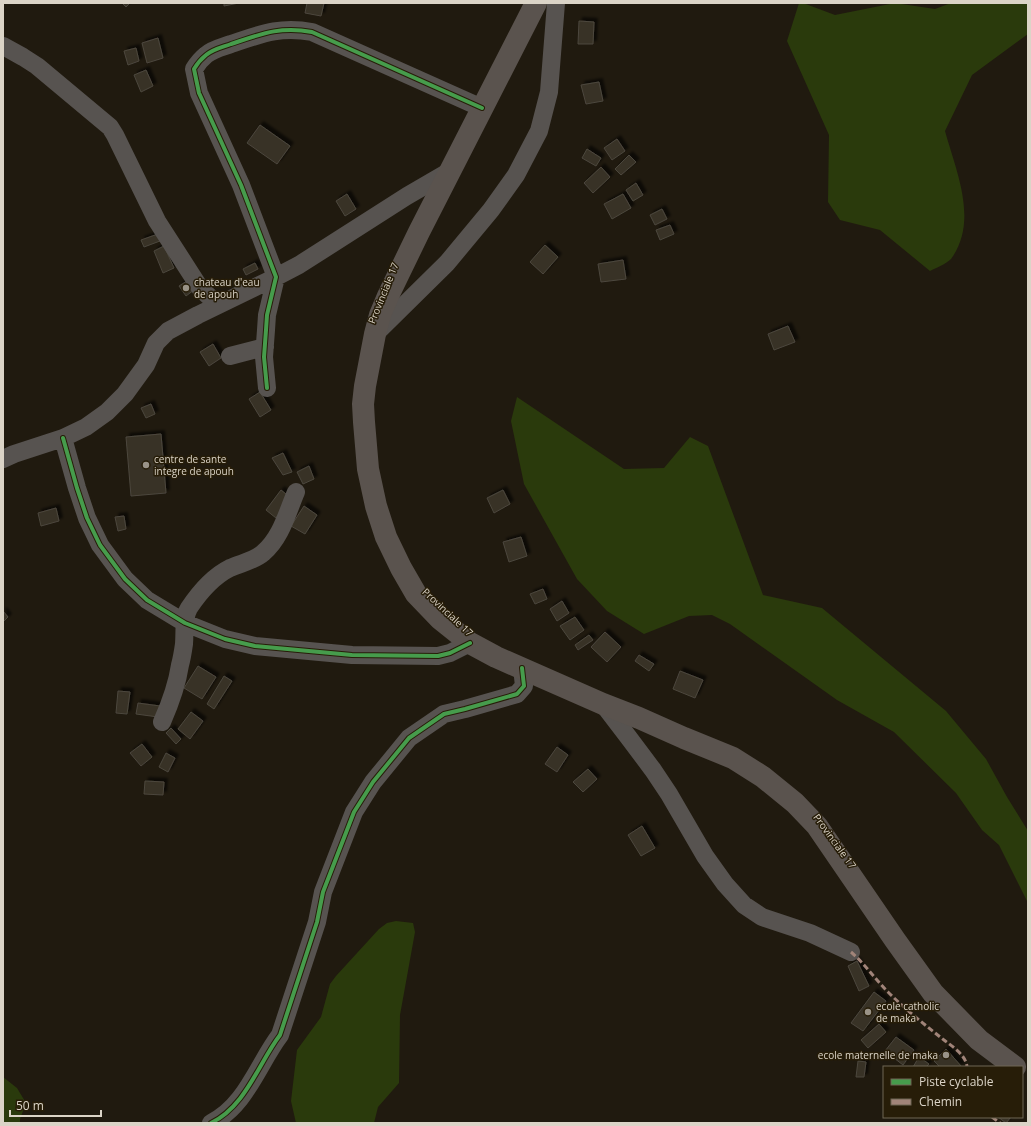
<svg xmlns="http://www.w3.org/2000/svg" width="1031" height="1126" font-family="'Open Sans',sans-serif">
<style>
.green{fill:#2a3a0c}
.building{fill:#383225;stroke:#4c473e;filter:url(#shadow)}
.lines{fill:none;stroke-linecap:round;stroke-linejoin:round}
.minor{stroke:#575350;stroke-width:18}
.major{stroke:#5a534e;stroke-width:22}
.quiet{stroke:#a18479;stroke-width:3;stroke-dasharray:6 3;stroke-linecap:butt}
.cycleway-casing{stroke:#271d08;stroke-width:6}
.cycleway{stroke:#469c4c;stroke-width:4}
.poi-dot{fill:#9a9387;stroke:#271d08;stroke-width:1.5}
.labels{text-anchor:middle;dominant-baseline:central;stroke-width:3;stroke-linejoin:round;paint-order:stroke}
.poi-label{font-size:10px;fill:#dbd4c7;stroke:#271d08;text-anchor:start}
.street-label{font-size:10px;fill:#dbd4c7;stroke:#271d08}
</style>
<defs>
<filter id="shadow"><feDropShadow dx="3.5" dy="-3.5" stdDeviation="1" flood-color="#0009"/></filter>
</defs>
<rect width="100%" height="100%" fill="#201a0f"/>
<path class="green" d="M 799,3 L 803,3 L 835,15 L 895,3 L 935,9 L 951,3 L 1028,3 L 1028,34 L 972,75 L 945,131 C 956,171 979,221 951,259 C 946,264 936,268 930,271 L 880,230 L 840,220 L 828,202 L 829,135 L 787,41 Z
M 517,397 L 624,469 L 664,468 L 690,437 L 708,446 L 763,595 L 822,608 L 946,711 L 986,759 L 1007,797 L 1028,831 L 1028,903 L 999,845 L 982,830 L 956,793 L 894,732 L 837,700 L 730,624 L 712,615 L 689,616 L 644,634 L 607,611 L 577,579 L 524,484 L 511,421 Z
M 396,921 L 413,923 L 415,932 L 400,1015 L 399,1083 L 378,1107 L 374,1123 L 296,1123 L 291,1101 L 297,1050 L 321,1017 L 330,984 L 336,976 L 379,929 L 387,923 Z
M 3,1077 L 17,1088 L 26,1103 L 20,1119 L 20,1123 L 3,1123 Z"/>
<path class="building" d="M 122,3 L 130,3 L 126,7 Z
M 224,3 L 239,3 L 224,6 Z
M 307,3 L 324,3 L 321,16 L 305,13 Z
M 579,21 L 594,22 L 593,44 L 578,44 Z
M 158,38 L 163,58 L 147,63 L 142,43 Z
M 136,48 L 139,61 L 128,65 L 124,51 Z
M 146,70 L 153,86 L 141,92 L 134,75 Z
M 599,82 L 603,101 L 586,104 L 581,85 Z
M 260,125 L 290,146 L 277,164 L 247,143 Z
M 617,139 L 625,151 L 612,160 L 604,148 Z
M 587,149 L 601,158 L 596,166 L 582,158 Z
M 629,155 L 636,162 L 621,175 L 615,169 Z
M 601,167 L 610,177 L 593,193 L 584,183 Z
M 636,183 L 643,195 L 633,201 L 626,190 Z
M 347,194 L 356,209 L 345,216 L 336,201 Z
M 623,194 L 631,208 L 612,219 L 604,204 Z
M 662,209 L 667,219 L 655,225 L 650,215 Z
M 670,225 L 674,234 L 660,240 L 656,230 Z
M 158,234 L 160,241 L 144,247 L 141,240 Z
M 545,245 L 558,257 L 543,274 L 530,262 Z
M 164,246 L 174,268 L 163,273 L 154,251 Z
M 623,260 L 626,279 L 601,282 L 598,264 Z
M 255,263 L 258,269 L 246,275 L 243,269 Z
M 187,281 L 194,290 L 186,296 L 179,286 Z
M 788,326 L 795,342 L 774,350 L 768,334 Z
M 213,344 L 221,358 L 209,366 L 200,352 Z
M 260,392 L 271,410 L 260,417 L 249,399 Z
M 151,404 L 155,414 L 146,418 L 141,408 Z
M 161,434 L 166,493 L 131,496 L 126,437 Z
M 283,453 L 292,472 L 283,475 L 272,458 Z
M 309,466 L 314,479 L 303,484 L 297,472 Z
M 281,490 L 291,498 L 276,518 L 266,510 Z
M 503,490 L 510,504 L 494,513 L 487,498 Z
M 304,506 L 317,515 L 305,534 L 291,526 Z
M 56,508 L 59,521 L 41,526 L 38,513 Z
M 124,516 L 126,529 L 118,531 L 115,517 Z
M 521,537 L 527,556 L 509,562 L 503,542 Z
M 543,589 L 547,599 L 535,604 L 530,594 Z
M 562,601 L 569,613 L 557,621 L 550,609 Z
M 3,611 L 8,617 L 3,622 Z
M 575,617 L 584,630 L 570,640 L 560,626 Z
M 605,632 L 621,647 L 607,662 L 591,647 Z
M 589,635 L 593,640 L 578,650 L 575,645 Z
M 639,655 L 654,664 L 649,671 L 635,661 Z
M 198,666 L 216,677 L 202,699 L 184,688 Z
M 680,671 L 703,680 L 695,698 L 673,689 Z
M 224,676 L 232,681 L 214,709 L 207,704 Z
M 118,691 L 130,692 L 127,714 L 116,713 Z
M 138,703 L 160,706 L 158,717 L 136,714 Z
M 191,712 L 203,721 L 190,739 L 178,729 Z
M 171,728 L 181,739 L 176,744 L 166,733 Z
M 142,744 L 152,757 L 141,766 L 130,753 Z
M 557,747 L 568,755 L 557,772 L 545,764 Z
M 166,753 L 175,758 L 168,772 L 159,767 Z
M 588,769 L 597,779 L 583,792 L 573,782 Z
M 145,781 L 164,782 L 163,795 L 144,794 Z
M 642,826 L 655,848 L 641,856 L 628,835 Z
M 857,961 L 869,986 L 859,991 L 848,966 Z
M 874,992 L 886,1001 L 863,1031 L 851,1023 Z
M 879,1024 L 886,1032 L 868,1048 L 861,1040 Z
M 896,1037 L 914,1050 L 903,1065 L 885,1051 Z
M 946,1049 L 961,1066 L 960,1067 L 940,1067 L 934,1061 Z
M 919,1057 L 929,1064 L 926,1067 L 913,1067 Z
M 858,1061 L 866,1062 L 864,1077 L 856,1077 Z
M 998,1117 L 1011,1117 L 1006,1123 Z"/>
<g class="lines">
<path class="minor" d="M 3,46 L 23,57 L 37,66 L 110,127 L 115,135 L 157,221 L 200,288 L 218,305
M 375,334 L 447,263 L 491,210 L 516,175 L 539,131 L 549,92 L 556,3
M 230,356 L 265,347
M 267,388 L 264,357 L 266,330 L 267,315 L 276,277 L 241,185 L 199,93 L 194,69 C 197,64 201,59 206,55 C 213,49 223,47 231,44 C 261,34 280,26 312,32 L 482,108
M 63,438 L 77,488 L 87,518 L 100,545 L 125,579 L 147,600 L 185,623 L 225,639 L 255,646 L 352,655 L 438,656 L 450,653 L 470,643
M 3,459 L 14,454 L 63,438 L 86,427 L 107,412 L 125,394 L 146,365 L 156,343 L 168,331 L 198,315 L 276,277 L 299,265 L 407,196 L 450,171
M 603,704 L 629,738 L 653,770 L 669,794 L 705,856 L 725,884 L 744,905 L 762,917 L 810,933 L 851,952
M 162,722 C 170,704 177,685 180,665 C 182,658 183,651 184,644 C 185,632 183,618 189,608 C 199,593 214,576 230,568 C 241,563 254,561 263,553 C 281,538 287,513 296,492
M 211,1123 C 246,1106 258,1064 280,1035 L 317,922 L 323,892 L 354,812 L 373,782 L 409,738 L 444,714 L 465,709 L 517,694 L 524,686 L 522,668"/>
<path class="major" d="M 536,3 L 419,232 L 388,296 L 380,315 L 375,334 L 365,386 L 363,404 L 364,422 L 368,469 L 376,506 L 386,537 L 401,568 L 416,594 L 440,619 L 470,643 L 496,657 L 603,704 L 639,718 L 684,738 L 733,758 L 763,777 L 795,803 L 817,826 L 895,940 L 933,993 L 979,1040 L 1015,1067"/>
<path class="quiet" d="M 851,952 C 865,964 875,979 888,992 C 906,1010 925,1025 944,1040 C 953,1047 966,1055 967,1067
M 992,1117 L 1000,1123"/>
<g class="cycleway-casing">
<path id="cycleway" d="M 267,388 L 264,357 L 266,330 L 267,315 L 276,277 L 241,185 L 199,93 L 194,69 C 197,64 201,59 206,55 C 213,49 223,47 231,44 C 261,34 280,26 312,32 L 482,108
M 63,438 L 77,488 L 87,518 L 100,545 L 125,579 L 147,600 L 185,623 L 225,639 L 255,646 L 352,655 L 438,656 L 450,653 L 470,643
M 211,1123 C 246,1106 258,1064 280,1035 L 317,922 L 323,892 L 354,812 L 373,782 L 409,738 L 444,714 L 465,709 L 517,694 L 524,686 L 522,668"/>
</g>
<use href="#cycleway" class="cycleway"/>
</g>
<g class="poi-dot">
<circle cx="186" cy="288" r="4"/>
<circle cx="146" cy="465" r="4"/>
<circle cx="868" cy="1012" r="4"/>
<circle cx="946" cy="1055" r="4"/>
</g>
<g class="labels">
<g class="poi-label">
<text x="194" y="282">chateau d'eau<tspan x="194" dy="12">de apouh</tspan></text>
<text x="154" y="459">centre de sante<tspan x="154" dy="12">integre de apouh</tspan></text>
<text x="876" y="1006">ecole catholic<tspan x="876" dy="12">de maka</tspan></text>
<text x="938" y="1055" text-anchor="end">ecole maternelle de maka</text>
</g>
<g class="street-label">
<text transform="translate(383 293) rotate(-68)">Provinciale 17</text>
<text transform="translate(448 612) rotate(43)">Provinciale 17</text>
<text transform="translate(835 841) rotate(54)">Provinciale 17</text>
</g>
</g>
<rect width="1031" height="1126" fill="none" stroke="#dbd4c7" stroke-width="8"/>
<rect x="883" y="1066" width="140" height="52" fill="#271d08" stroke="#6f6654"/>
<rect x="891" y="1079" width="20" height="6" fill="#469c4c" stroke="#6f6654"/>
<text x="919" y="1086" font-size="12" fill="#dbd4c7">Piste cyclable</text>
<rect x="891" y="1099" width="20" height="6" fill="#a18479" stroke="#6f6654"/>
<text x="919" y="1106" font-size="12" fill="#dbd4c7">Chemin</text>
<path d="M10 1110v6h91v-6" fill="none" stroke="#dbd4c7" stroke-width="2"/>
<text x="16" y="1110" font-size="12" fill="#dbd4c7" stroke="#271d08" stroke-width="3" paint-order="stroke">50 m</text>
</svg>
